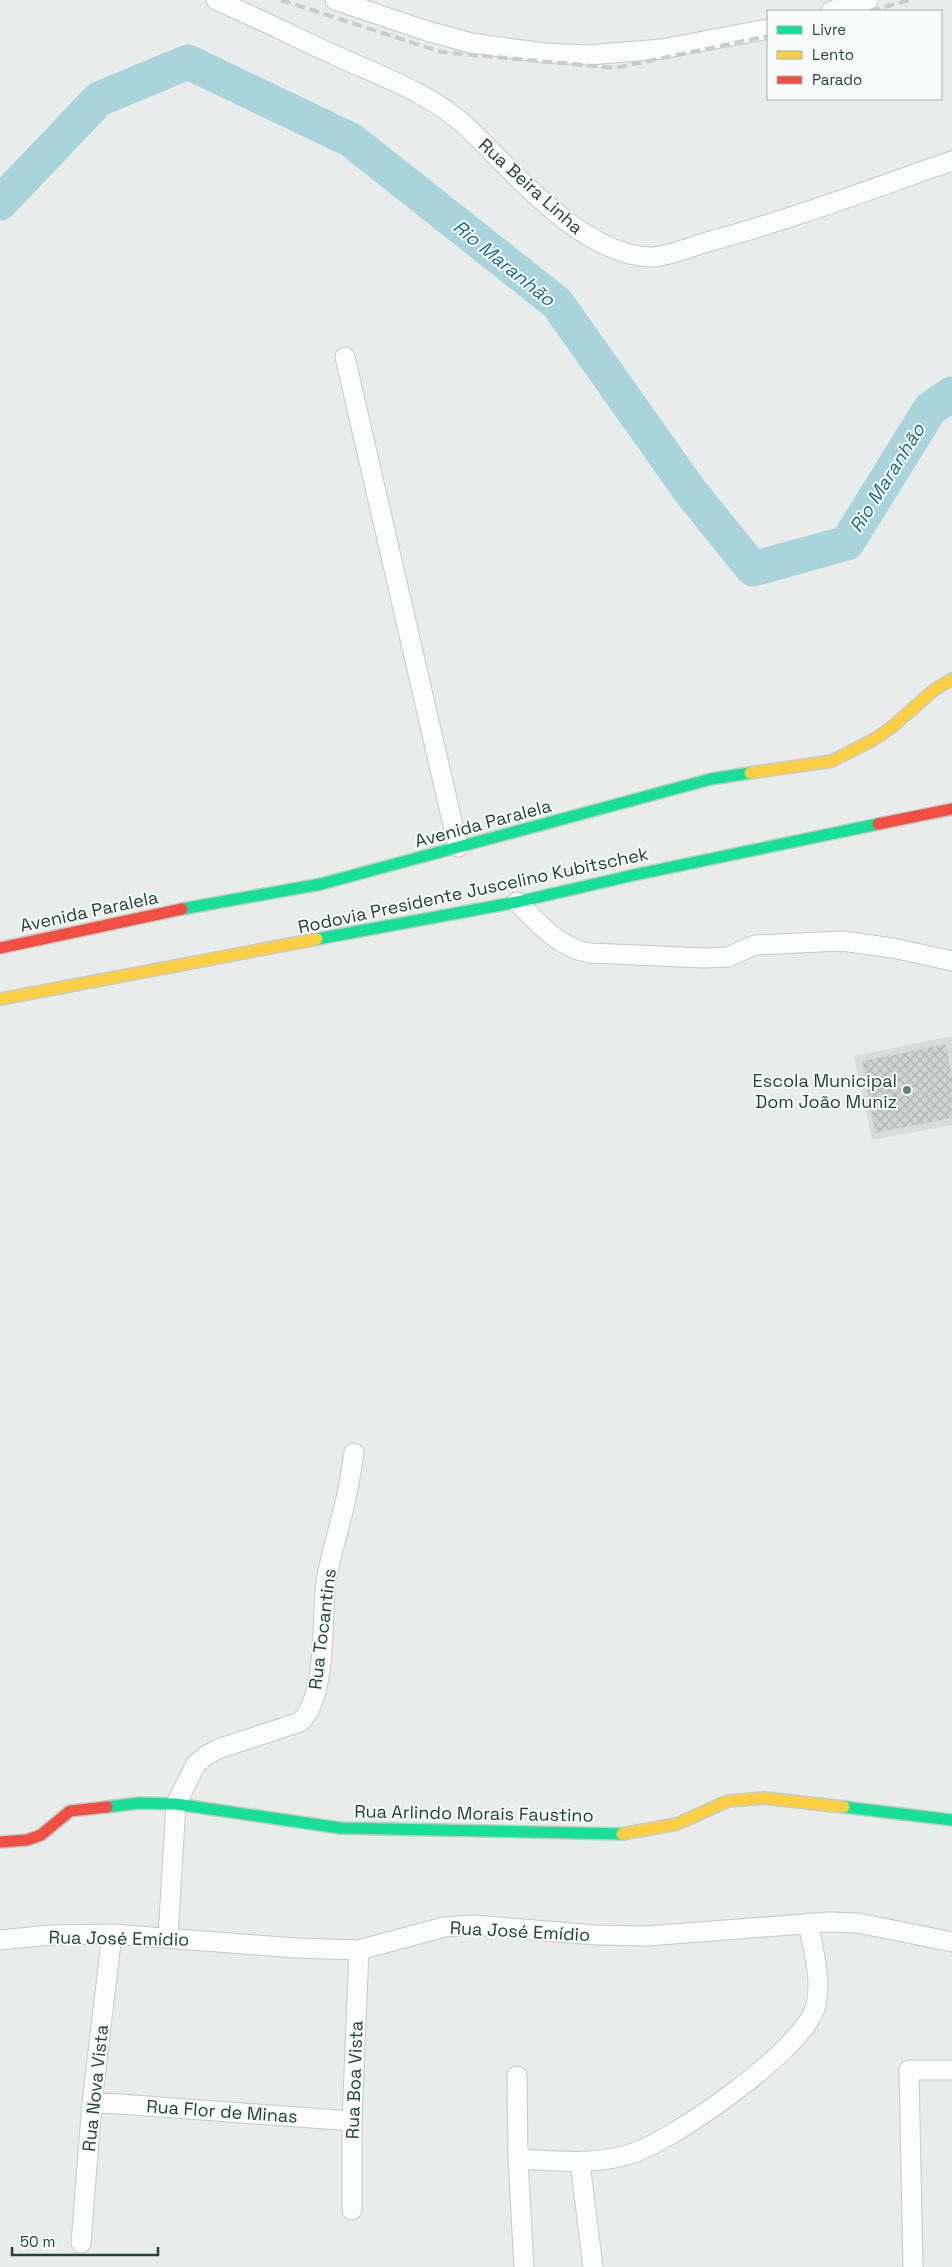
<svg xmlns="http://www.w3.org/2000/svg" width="952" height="2267" font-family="'Space Grotesk',sans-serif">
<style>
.built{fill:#d6dedb}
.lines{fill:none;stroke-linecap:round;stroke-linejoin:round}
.river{stroke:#a9d4db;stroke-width:35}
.building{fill:url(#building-cross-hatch);stroke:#d1d6d4}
.street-casing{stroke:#c5cac8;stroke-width:21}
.fast-casing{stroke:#c3cbc8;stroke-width:14}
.slow-casing{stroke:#c3cbc8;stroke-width:14}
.jam-casing{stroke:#c3cbc8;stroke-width:14}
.street{stroke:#fcfcfc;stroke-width:19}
.fast{stroke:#16e098;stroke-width:11}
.slow{stroke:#ffcf43;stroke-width:11}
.jam{stroke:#f24e42;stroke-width:11}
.rail{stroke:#c9cdcc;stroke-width:4;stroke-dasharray:10 5;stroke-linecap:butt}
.poi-dot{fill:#697e78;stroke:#f7fbf9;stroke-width:2}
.labels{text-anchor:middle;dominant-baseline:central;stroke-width:4;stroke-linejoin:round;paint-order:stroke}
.street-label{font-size:18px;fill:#24423a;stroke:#f7fbf9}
.poi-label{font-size:18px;fill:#24423a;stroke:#f7fbf9;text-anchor:end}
.water-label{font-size:19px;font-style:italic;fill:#1c6f80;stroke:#f7fbf9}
</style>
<defs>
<pattern id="building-cross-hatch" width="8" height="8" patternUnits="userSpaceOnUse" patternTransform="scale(1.25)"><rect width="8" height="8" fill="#cfd4d2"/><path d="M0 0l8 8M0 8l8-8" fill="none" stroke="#b2b7b5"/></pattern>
</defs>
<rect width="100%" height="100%" fill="#e8edeb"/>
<path class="built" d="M 952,1036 L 952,1125 L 872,1140 L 854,1056 Z"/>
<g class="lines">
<path class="river" d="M 0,203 L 99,99 L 188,62 L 351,140 L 557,303 L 690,491 L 753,569 L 847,543 L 930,409 L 952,394"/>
</g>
<path class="building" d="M 946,1044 L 952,1077 L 952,1118 L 875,1133 L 862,1061 Z"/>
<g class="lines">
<g class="street-casing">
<path id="street" d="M 216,0 C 258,18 299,39 341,58 C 385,78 432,94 468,128 C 514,172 583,256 651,257 C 666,257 691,247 707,242 C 790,220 871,189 952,161
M 335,0 L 427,31 L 471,43 L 545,53 L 588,55 L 662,49 L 768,29
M 831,11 L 868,0
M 345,357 L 458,847
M 517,902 C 539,923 558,948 590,953 L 704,958 L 728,957 L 755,945 L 842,941 L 893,948 L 952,961
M 168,1937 L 176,1804 L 196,1764 L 207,1755 L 218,1749 L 300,1722 C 328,1696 321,1618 326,1581 C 331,1554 339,1529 345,1503 C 349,1486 351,1470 354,1453
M 0,1940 L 50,1935 L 112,1934 L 296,1948 L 359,1950 L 444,1927 L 473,1925 L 596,1935 L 647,1936 L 829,1922 L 858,1923 L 952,1942
M 517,2076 L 518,2159 C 555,2161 591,2165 627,2155 C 669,2144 807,2048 816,2005 C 822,1979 813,1948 808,1923
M 92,2102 L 352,2121
M 518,2159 L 524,2267
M 580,2163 L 593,2267
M 352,2210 L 352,2121 L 359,1950
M 81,2243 L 92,2102 L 112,1934
M 913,2267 L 909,2070 L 952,2070"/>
</g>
<g class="fast-casing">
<path id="fast" d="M 182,909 L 321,884 L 711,779 L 750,773
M 317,939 L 517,902 L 634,875 L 878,824
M 107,1807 L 139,1803 L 176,1804 L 340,1828 L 622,1834
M 844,1807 L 952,1820"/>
</g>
<g class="slow-casing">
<path id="slow" d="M 750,773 L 832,761 L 873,740 L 892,727 L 934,690 L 952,679
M 0,999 L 317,939
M 622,1834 L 677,1824 L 728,1801 L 764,1798 L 844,1807"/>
</g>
<g class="jam-casing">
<path id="jam" d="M 878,824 L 952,809
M 0,948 L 182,909
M 0,1842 L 27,1840 L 41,1835 L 70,1811 L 107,1807"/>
</g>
<use href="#street" class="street"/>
<use href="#fast" class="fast"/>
<use href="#slow" class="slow"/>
<use href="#jam" class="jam"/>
<path class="rail" d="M 281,0 L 441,52 L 615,68 L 768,36
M 870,11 L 910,0"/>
</g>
<circle class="poi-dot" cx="907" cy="1090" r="5"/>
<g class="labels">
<g class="street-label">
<text transform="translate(531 186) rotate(42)">Rua Beira Linha</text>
<text transform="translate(483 823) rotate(-15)">Avenida Paralela</text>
<text transform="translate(473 890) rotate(-12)">Rodovia Presidente Juscelino Kubitschek</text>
<text transform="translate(89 911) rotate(-12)">Avenida Paralela</text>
<text transform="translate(322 1629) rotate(-83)">Rua Tocantins</text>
<text transform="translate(474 1813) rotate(1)">Rua Arlindo Morais Faustino</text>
<text transform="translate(520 1931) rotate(3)">Rua José Emídio</text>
<text transform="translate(119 1938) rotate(1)">Rua José Emídio</text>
<text transform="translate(354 2080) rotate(-88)">Rua Boa Vista</text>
<text transform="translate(95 2088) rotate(-84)">Rua Nova Vista</text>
<text transform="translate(222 2111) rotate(4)">Rua Flor de Minas</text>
</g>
<g class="poi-label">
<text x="897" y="1080">Escola Municipal<tspan x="897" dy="21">Dom João Muniz</tspan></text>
</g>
<g class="water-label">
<text transform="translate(504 263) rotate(39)">Rio Maranhão</text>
<text transform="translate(887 478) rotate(-58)">Rio Maranhão</text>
</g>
</g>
<rect x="767" y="10" width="175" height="90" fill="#f7fbf9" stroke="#a3b1ad"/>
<rect x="777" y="26" width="25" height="8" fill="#16e098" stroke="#a3b1ad"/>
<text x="812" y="35" font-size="15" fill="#24423a">Livre</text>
<rect x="777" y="51" width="25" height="8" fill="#ffcf43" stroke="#a3b1ad"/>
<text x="812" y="60" font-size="15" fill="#24423a">Lento</text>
<rect x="777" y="76" width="25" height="8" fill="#f24e42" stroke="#a3b1ad"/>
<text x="812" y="85" font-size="15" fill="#24423a">Parado</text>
<path d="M12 2247v8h146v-8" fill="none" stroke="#24423a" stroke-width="2.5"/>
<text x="20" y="2247" font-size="15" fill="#24423a" stroke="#f7fbf9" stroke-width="4" paint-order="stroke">50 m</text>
</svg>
